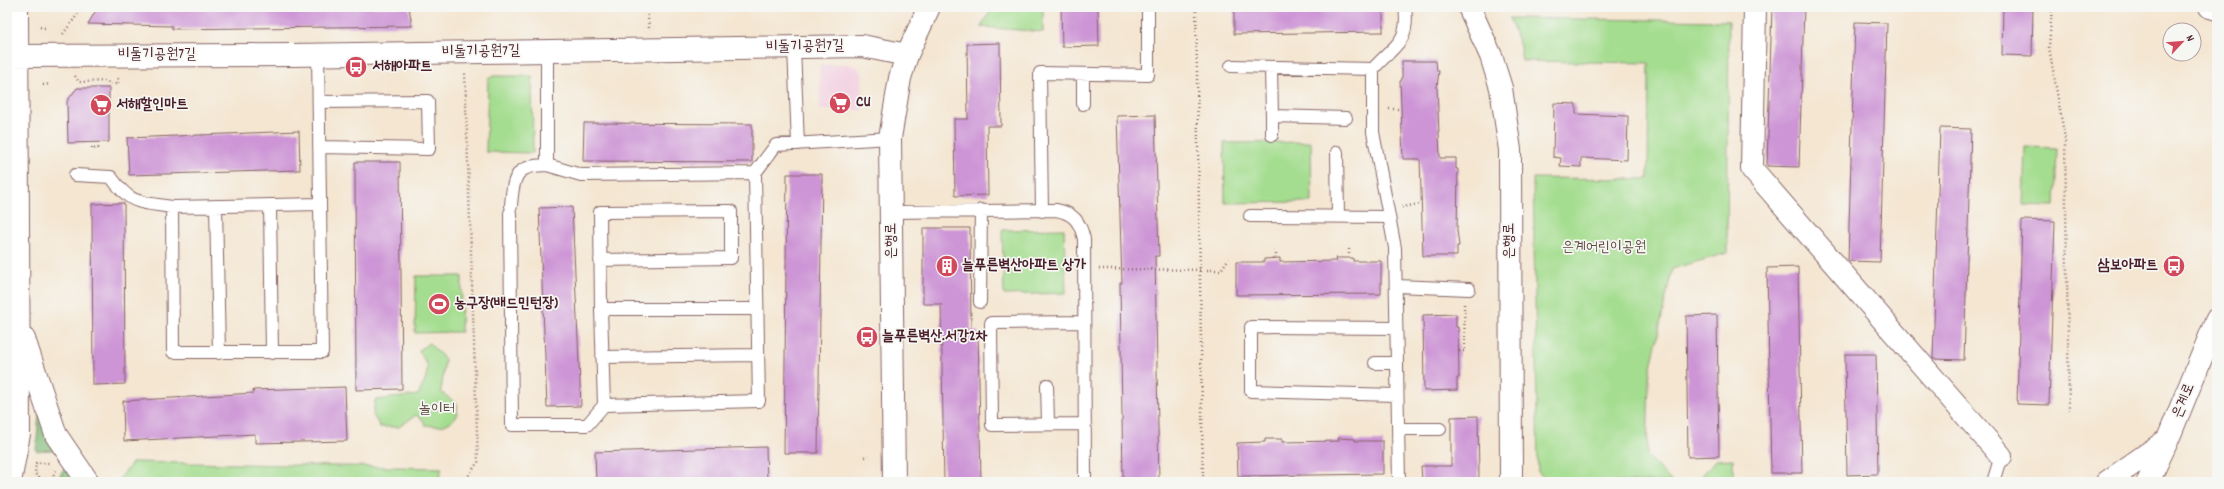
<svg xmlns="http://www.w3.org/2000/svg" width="2224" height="489" font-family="Dekko,'Poor Story',sans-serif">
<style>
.built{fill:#f3cfe0}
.green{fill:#a4dd8f;stroke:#777e5d}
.forest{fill:#83bc7a;stroke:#666e52}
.building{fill:#cd95d6}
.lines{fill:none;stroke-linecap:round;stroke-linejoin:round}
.service-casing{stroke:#866565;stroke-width:14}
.minor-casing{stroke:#866565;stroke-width:24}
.tertiary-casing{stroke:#866565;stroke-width:24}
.path{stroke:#866565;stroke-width:2.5;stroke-dasharray:1 3;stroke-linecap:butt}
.service{stroke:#fff;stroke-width:12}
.minor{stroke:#fff;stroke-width:22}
.tertiary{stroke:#fff;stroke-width:22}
.labels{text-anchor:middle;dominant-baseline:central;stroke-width:3.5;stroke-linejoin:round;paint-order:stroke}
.street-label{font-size:15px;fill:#4a1f2b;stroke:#f6f6f2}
.poi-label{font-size:15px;font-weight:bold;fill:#4a1f2b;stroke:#f6f6f2;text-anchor:start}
.park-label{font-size:15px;fill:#604e44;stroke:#f6f6f2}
</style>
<rect width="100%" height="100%" fill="#f6f6f2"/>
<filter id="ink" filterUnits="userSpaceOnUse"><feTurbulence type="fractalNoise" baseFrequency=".025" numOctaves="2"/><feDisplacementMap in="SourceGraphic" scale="8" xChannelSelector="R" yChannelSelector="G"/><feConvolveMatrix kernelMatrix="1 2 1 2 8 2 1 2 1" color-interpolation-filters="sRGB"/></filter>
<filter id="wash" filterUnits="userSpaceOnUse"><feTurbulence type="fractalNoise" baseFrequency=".012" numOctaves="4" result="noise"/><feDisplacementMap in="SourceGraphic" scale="16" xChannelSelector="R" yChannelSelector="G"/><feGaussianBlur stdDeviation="0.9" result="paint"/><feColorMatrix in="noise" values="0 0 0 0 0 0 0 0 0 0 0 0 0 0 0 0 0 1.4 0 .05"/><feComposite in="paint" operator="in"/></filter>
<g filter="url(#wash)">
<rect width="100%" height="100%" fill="#f4e6d1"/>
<path class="built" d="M 848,64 L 857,67 L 862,73 L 863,110 L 820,110 L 820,65 Z"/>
<path class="green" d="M 993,7 L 1043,7 L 1043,32 L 981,27 Z
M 1509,18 L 1729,21 L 1727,253 L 1672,269 L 1649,377 L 1647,456 L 1672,482 L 1549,482 L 1538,472 L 1533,178 L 1648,179 L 1649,63 L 1522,61 L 1520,46 Z
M 493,76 L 532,76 L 533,153 L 486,152 L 488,79 Z
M 1311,142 L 1312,202 L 1225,203 L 1224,143 Z
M 2025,147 L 2057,148 L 2055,206 L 2023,205 Z
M 1064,229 L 1066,293 L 1004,295 L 1002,230 Z
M 416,276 L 462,276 L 461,332 L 415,333 Z
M 429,343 L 445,359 L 441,392 L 457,404 L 457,416 C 447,427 439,427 425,425 L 423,420 L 416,415 L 399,427 L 380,427 L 373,415 L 375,400 L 418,395 L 425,381 L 428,367 L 419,350 Z
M 1733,459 L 1733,482 L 1702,482 L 1702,476 L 1715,460 Z
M 133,462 L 442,468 L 438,482 L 117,482 Z"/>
<path class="forest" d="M 39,413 L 56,450 L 36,451 Z
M 66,465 L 81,482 L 56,482 Z"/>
<g id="blocks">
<path class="building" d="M 98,7 L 409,7 L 412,26 L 172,29 L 172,26 L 88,24 Z
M 1061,7 L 1098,7 L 1099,46 L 1062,47 Z
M 1234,7 L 1383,7 L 1383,32 L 1234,34 Z
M 1772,7 L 1804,7 L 1799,167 L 1767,166 Z
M 2003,7 L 2033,7 L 2032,56 L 2002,55 Z
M 1855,22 L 1887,23 L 1880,262 L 1848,261 Z
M 1000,43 L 1001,126 L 987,126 L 988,195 L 955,196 L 954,119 L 968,119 L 967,44 Z
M 1402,61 L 1436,61 L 1437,71 L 1439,71 L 1437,87 L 1440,158 L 1456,158 L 1456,169 L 1458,169 L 1457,230 L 1459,246 L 1457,246 L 1457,256 L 1423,256 L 1420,159 L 1403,159 L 1400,81 L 1402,80 Z
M 77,88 L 109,88 L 109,142 L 68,143 L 67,101 Z
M 1554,103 L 1576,104 L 1576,114 L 1628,116 L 1627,160 L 1581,158 L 1581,167 L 1560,166 L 1561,158 L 1553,157 Z
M 1155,115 L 1159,256 L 1155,256 L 1159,482 L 1123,482 L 1120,283 L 1122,283 L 1117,116 Z
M 584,123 L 752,124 L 752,162 L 583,161 Z
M 1940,128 L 1971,129 L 1964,360 L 1933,359 Z
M 299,131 L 300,170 L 129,175 L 127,138 Z
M 355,162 L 400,162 L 402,389 L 356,390 Z
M 787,174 L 822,174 L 818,453 L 784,453 Z
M 124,203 L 125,384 L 93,385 L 92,204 Z
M 572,207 L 581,406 L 547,407 L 539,208 Z
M 2022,220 L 2055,221 L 2049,405 L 2017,404 Z
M 923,228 L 970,228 L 971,331 L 978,331 L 981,482 L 944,482 L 941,304 L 923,304 Z
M 1280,258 L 1280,262 L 1337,261 L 1336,258 L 1353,258 L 1353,261 L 1381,261 L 1381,294 L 1236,295 L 1236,262 L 1264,262 L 1264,259 Z
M 1798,267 L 1802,473 L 1771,473 L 1767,268 Z
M 1456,314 L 1456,327 L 1458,327 L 1459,378 L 1457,378 L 1457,390 L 1424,391 L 1423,315 Z
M 1717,315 L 1719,456 L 1688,457 L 1686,316 Z
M 1845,354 L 1876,354 L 1878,474 L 1847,475 Z
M 345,387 L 347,441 L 255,443 L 255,434 L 124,441 L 123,401 L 254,393 L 253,390 Z
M 1478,416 L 1479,477 L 1474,482 L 1422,482 L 1421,466 L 1451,466 L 1451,417 Z
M 1338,438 L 1355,439 L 1355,441 L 1383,441 L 1383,474 L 1238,476 L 1237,443 L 1265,442 L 1265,439 L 1282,439 L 1282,442 L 1339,441 Z
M 766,447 L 767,482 L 596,482 L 595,452 Z"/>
</g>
</g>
<g filter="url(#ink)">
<use href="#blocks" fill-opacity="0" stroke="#866565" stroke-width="1"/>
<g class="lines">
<g class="service-casing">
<path id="service" d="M 794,48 L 798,144
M 547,51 L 547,165 L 581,175 L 755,173 L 776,145 L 890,138
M 318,54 L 322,352 L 173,352 L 172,207 L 320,204
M 1231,66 L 1373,69
M 1271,67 L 1272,116 L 1346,118
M 1083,104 L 1083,74
M 1272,116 L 1272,135
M 319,147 L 429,149 L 428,101 L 319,102
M 1337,152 L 1338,217
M 755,173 L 759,401 L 604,405 L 601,309 L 756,309
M 75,175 L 111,177 C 131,205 139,202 172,207
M 270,205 L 272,353
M 216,206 L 219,353
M 511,206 C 513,176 516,165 547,165
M 1042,211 L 1040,73 L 1148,75 L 1148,7
M 891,212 L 1056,210 C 1074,213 1080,222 1084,239 L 1085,482
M 510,213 L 512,425 L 587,425 L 604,405
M 1250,216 L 1388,217
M 600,260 L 731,258 L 731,211 L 600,212 L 601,309
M 1397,286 L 1469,289
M 980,302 L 981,210
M 1084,322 L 991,323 L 992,425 L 1085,424
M 1396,328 L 1251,327 L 1251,391 L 1396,395
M 602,357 L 757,355
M 1375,363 L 1396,363
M 1047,385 L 1048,424
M 1398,429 L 1440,429
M 1399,482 L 1395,248 L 1373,132 L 1373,69 C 1394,45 1410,43 1405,7
M 1993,482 L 2001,456"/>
</g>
<g class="minor-casing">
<path id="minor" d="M 1755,7 L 1752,169 L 2001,456
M 2210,7 L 2217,9"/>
</g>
<g class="tertiary-casing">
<path id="tertiary" d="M 1469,7 L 1491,56 L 1501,88 L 1510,150 L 1511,482
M 7,56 L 292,55 L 862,46 L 907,55
M 24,339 L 56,435 L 88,482
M 10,482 L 19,434 L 17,7
M 894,482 L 890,138 L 900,78 L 907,55 L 929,7
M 2107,482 L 2167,440
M 2148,482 L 2168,439 L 2217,319"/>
</g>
<path class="path" d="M 647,7 L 649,28
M 1196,7 L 1203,482
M 2052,7 L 2049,47 L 2065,139 L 2069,410
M 40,27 L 45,28
M 63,34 L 83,7
M 75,76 L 79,82 L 106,81 L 110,84 L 118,84 L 118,76
M 43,85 L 50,84
M 1389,109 L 1401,109
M 92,147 L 92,149 L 98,148 L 99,151
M 1402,207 L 1420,204
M 1349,254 L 1349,247
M 1276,255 L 1276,247
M 1099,269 L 1221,270 L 1229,258
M 1459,351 L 1465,351 L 1464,303
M 864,457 L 868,456
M 46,482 L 35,474 L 36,463 L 49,463
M 50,482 L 56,470
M 464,482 L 478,462 L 465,73"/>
<use href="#service" class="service"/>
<use href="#minor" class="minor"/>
<use href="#tertiary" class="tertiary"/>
</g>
</g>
<defs>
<g id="bus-disc" transform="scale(1.15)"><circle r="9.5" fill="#d1495b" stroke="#f6f6f2"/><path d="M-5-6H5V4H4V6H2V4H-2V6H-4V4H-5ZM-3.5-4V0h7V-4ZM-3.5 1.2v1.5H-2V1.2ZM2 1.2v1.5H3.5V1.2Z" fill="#fff"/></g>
<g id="supermarket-disc" transform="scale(1.15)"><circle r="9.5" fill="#d1495b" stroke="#f6f6f2"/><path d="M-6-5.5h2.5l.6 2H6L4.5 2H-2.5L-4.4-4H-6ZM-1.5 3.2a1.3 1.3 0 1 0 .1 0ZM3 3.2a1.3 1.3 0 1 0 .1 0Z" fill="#fff"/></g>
<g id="building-disc" transform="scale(1.15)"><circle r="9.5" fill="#d1495b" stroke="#f6f6f2"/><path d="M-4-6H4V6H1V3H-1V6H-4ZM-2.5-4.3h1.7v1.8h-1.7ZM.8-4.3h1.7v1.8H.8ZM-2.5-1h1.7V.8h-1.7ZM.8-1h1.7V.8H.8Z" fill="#fff"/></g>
<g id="stadium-disc" transform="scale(1.15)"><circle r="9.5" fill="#d1495b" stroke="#f6f6f2"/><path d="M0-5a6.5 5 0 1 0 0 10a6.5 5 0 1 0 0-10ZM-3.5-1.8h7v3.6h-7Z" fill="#fff"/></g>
</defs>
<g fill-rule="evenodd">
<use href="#bus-disc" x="356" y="67"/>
<use href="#supermarket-disc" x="840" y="103"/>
<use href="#supermarket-disc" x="101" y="105"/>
<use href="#building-disc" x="947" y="266"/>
<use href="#bus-disc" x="2174" y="266"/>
<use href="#stadium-disc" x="439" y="304"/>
<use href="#bus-disc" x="867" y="337"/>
</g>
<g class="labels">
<g class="street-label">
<text transform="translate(805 47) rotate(-1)">비둘기공원7길</text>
<text transform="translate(481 52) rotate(-1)">비둘기공원7길</text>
<text x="157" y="55">비둘기공원7길</text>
<text transform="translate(892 241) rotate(-90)">은행로</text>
<text transform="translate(1510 241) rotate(-90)">은행로</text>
<text transform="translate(2184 401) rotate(-67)">은계로</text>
</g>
<g class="poi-label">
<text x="372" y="67">서해아파트</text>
<text x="856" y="103">CU</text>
<text x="116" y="105">서해할인마트</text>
<text x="962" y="266">늘푸른벽산아파트 상가</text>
<text x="2158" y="266" text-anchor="end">삼보아파트</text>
<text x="454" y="304">농구장(배드민턴장)</text>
<text x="882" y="337">늘푸른벽산.서강2차</text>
</g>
<g class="park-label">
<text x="1604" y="248">은계어린이공원</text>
<text x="437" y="410">놀이터</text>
</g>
</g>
<rect width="2224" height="489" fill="none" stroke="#f6f6f2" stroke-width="24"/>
<g transform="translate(2182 42) rotate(64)"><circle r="19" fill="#f6f6f2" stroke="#b1a0a2"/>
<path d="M0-3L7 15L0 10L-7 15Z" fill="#d1495b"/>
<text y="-6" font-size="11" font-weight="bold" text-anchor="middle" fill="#4a1f2b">N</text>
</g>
</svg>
